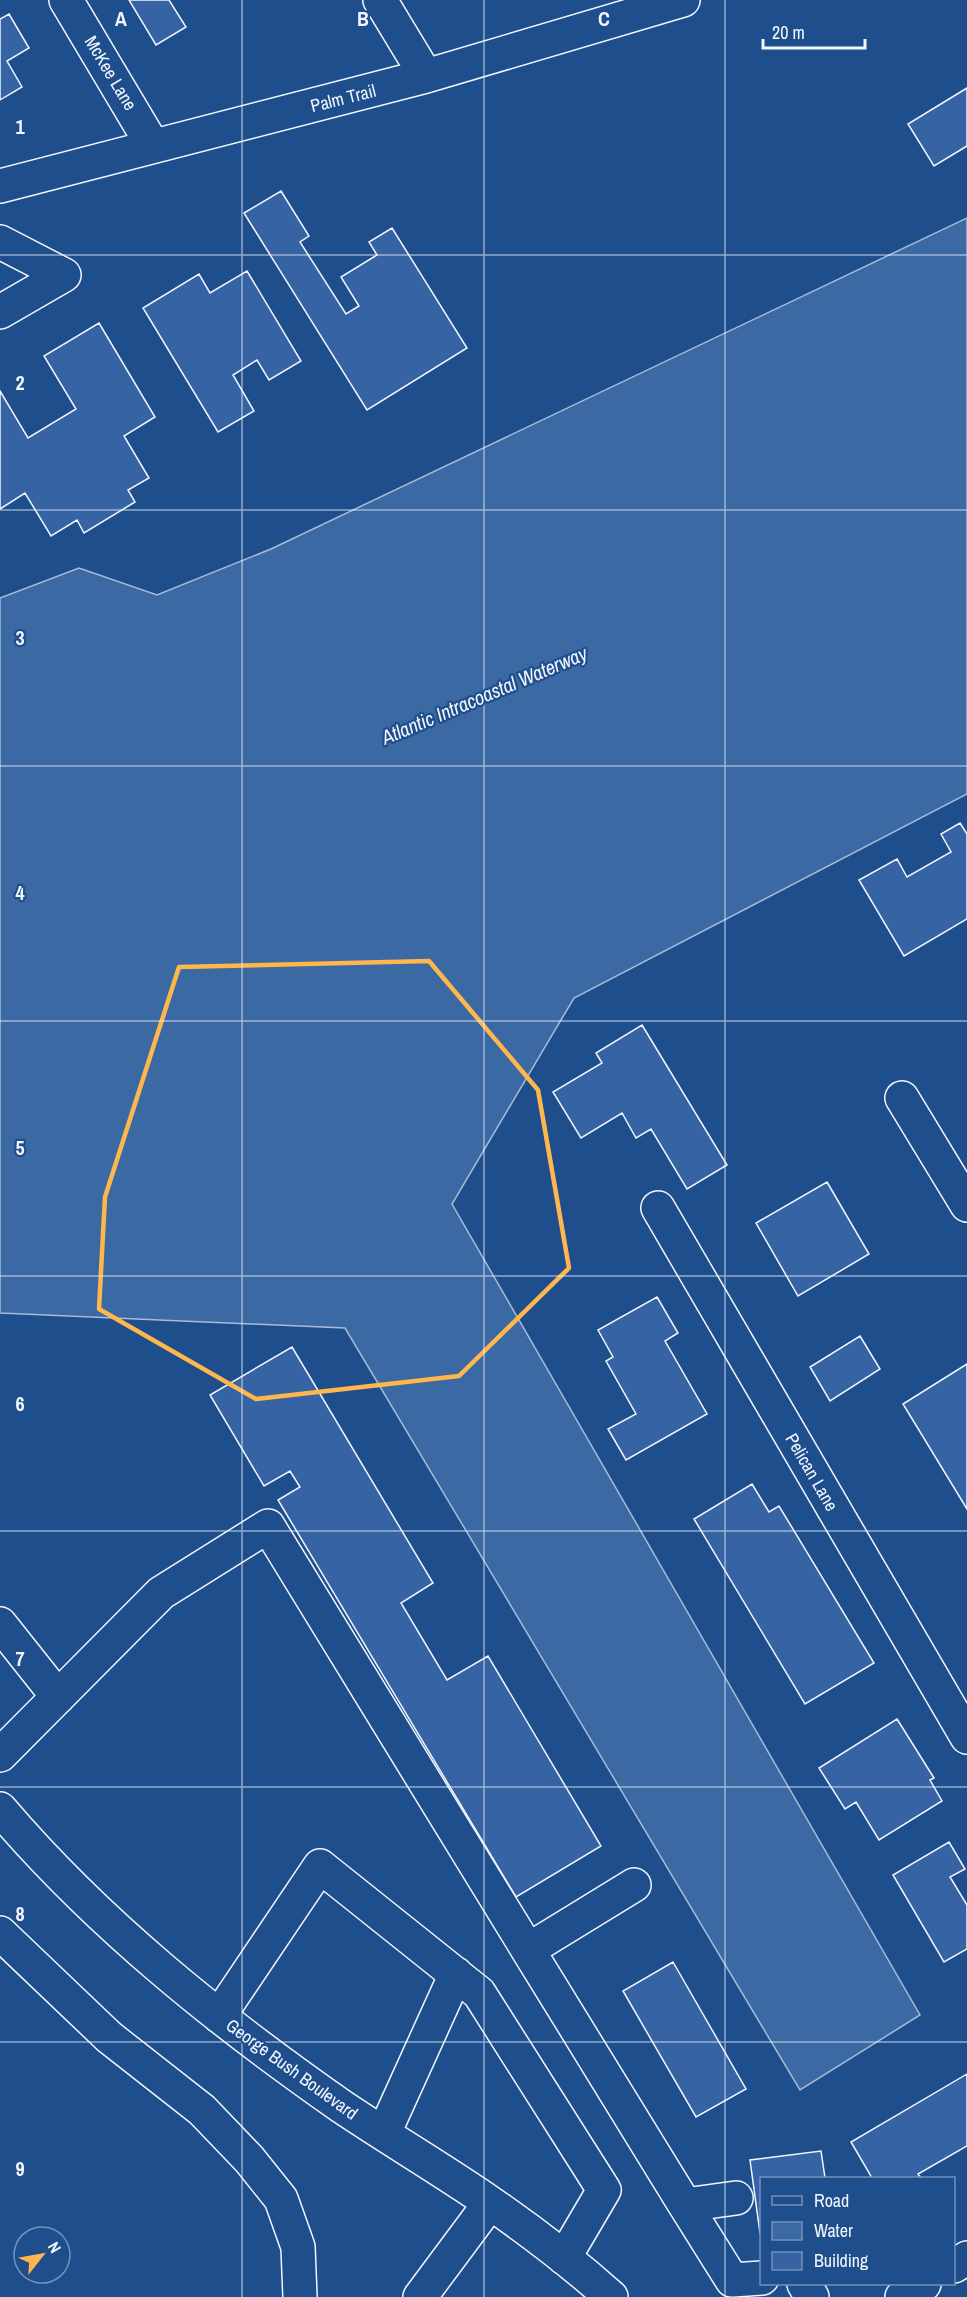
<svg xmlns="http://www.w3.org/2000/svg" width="967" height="2297" font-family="'Archivo Narrow',sans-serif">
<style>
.water{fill:#3b69a3;stroke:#a8bbd7;stroke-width:1.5}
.building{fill:#3563a3;stroke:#f2f6ff;stroke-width:1.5}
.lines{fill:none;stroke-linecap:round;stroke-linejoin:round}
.minor-casing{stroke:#f2f6ff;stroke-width:36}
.minor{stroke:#1f4e8c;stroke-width:33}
.marked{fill:none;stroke:#ffb74d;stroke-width:4.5;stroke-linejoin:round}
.grid{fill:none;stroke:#f2f6ff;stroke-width:1.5;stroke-opacity:0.55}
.labels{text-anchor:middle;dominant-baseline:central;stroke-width:4.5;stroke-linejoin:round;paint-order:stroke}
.street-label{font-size:18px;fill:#f2f6ff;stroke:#1f4e8c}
.water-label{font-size:20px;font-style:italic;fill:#f2f6ff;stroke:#1f4e8c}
.grid-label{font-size:20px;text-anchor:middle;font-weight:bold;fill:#f2f6ff;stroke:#1f4e8c;stroke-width:4.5;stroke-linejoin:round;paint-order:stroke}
</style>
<rect width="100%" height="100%" fill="#1f4e8c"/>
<path class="water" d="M 967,218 L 967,794 L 574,998 L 452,1204 L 920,2015 L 800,2090 L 345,1328 L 0,1313 L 0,598 L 79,568 L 157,595 L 271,549 Z"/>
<path class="building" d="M 129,0 L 169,0 L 186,27 L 156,45 Z
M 9,14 L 29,48 L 7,61 L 22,87 L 0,100 L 0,19 Z
M 967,88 L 967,146 L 934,166 L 908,124 Z
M 281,191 L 309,236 L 300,242 L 346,314 L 359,306 L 341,277 L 377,255 L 369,242 L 392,228 L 467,348 L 367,410 L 244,213 Z
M 247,271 L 301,361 L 269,380 L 257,360 L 233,375 L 254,411 L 218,432 L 143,308 L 199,274 L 210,293 Z
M 99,323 L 155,417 L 124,436 L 149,478 L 128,490 L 135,502 L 84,533 L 77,520 L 51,536 L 25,493 L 0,509 L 0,391 L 28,438 L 76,409 L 44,356 Z
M 960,823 L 967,834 L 967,919 L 904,956 L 859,880 L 897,859 L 907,877 L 951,852 L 941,834 Z
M 642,1025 L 727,1165 L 687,1189 L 651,1129 L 636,1138 L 622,1113 L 581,1138 L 553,1092 L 602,1063 L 596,1053 Z
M 827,1182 L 869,1254 L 798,1296 L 756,1223 Z
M 657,1297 L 678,1333 L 665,1341 L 707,1414 L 626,1460 L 608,1429 L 636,1414 L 606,1361 L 613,1357 L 598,1330 Z
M 860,1336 L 880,1369 L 830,1401 L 810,1367 Z
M 292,1347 L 433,1583 L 401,1603 L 447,1680 L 488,1656 L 601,1846 L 516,1897 L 278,1500 L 300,1487 L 290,1471 L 264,1486 L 210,1395 Z
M 967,1364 L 967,1509 L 903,1404 Z
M 752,1484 L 769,1512 L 779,1506 L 874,1663 L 805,1704 L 694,1519 Z
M 897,1719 L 934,1778 L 930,1780 L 942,1801 L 879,1840 L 856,1802 L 845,1809 L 819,1768 Z
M 949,1842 L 965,1869 L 950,1877 L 967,1905 L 967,1949 L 944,1962 L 893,1875 Z
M 673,1962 L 746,2089 L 696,2117 L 623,1991 Z
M 967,2074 L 967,2146 L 918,2174 L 921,2178 L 872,2178 L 851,2142 Z
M 821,2151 L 825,2178 L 762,2178 L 762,2233 L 760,2233 L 750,2160 Z"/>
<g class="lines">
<g class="minor-casing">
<path id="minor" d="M 66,0 L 153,146
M 380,0 L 426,76
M 0,186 L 426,76 L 683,0
M 0,242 L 64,275 L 0,312
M 902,1098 L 967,1205
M 658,1208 L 967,1737
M 0,1624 L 58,1697
M 0,1755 L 161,1593 L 268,1526 L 528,1950
M 0,1809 C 98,1924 218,2020 341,2106 C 390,2139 441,2169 489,2202 C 531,2231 573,2263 611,2297
M 634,1885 L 528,1950 L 685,2205
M 0,1933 L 109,2037 L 202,2110 L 249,2159 L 281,2199 L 298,2247 L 300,2297
M 219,2016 L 320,1866 L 479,1993 L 604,2190 L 564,2258
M 384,2133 L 456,1974
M 736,2198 L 685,2205 L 732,2280 L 762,2278
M 954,2266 L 967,2258
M 804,2284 L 812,2297
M 420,2297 L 490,2203
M 902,2297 L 924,2284"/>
</g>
<use href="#minor" class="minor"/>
</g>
<path class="marked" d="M 429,961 L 538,1090 L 569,1268 L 459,1376 L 256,1399 L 99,1309 L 105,1197 L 179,967 Z"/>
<path class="grid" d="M 242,0 L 242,2297M 484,0 L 484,2297M 725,0 L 725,2297M 0,255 L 967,255M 0,510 L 967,510M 0,766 L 967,766M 0,1021 L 967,1021M 0,1276 L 967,1276M 0,1531 L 967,1531M 0,1787 L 967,1787M 0,2042 L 967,2042"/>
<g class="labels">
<g class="street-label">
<text transform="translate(111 73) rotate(59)">McKee Lane</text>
<text transform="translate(343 98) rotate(-14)">Palm Trail</text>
<text transform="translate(812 1472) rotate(60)">Pelican Lane</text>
<text transform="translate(292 2069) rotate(36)">George Bush Boulevard</text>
</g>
<g class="water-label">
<text transform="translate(484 695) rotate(-23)">Atlantic Intracoastal Waterway</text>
</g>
</g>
<g class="grid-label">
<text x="121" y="26">A</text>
<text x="363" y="26">B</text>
<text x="604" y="26">C</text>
<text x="20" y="134">1</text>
<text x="20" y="390">2</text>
<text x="20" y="645">3</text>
<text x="20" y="900">4</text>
<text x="20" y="1155">5</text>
<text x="20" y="1411">6</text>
<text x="20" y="1666">7</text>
<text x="20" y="1921">8</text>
<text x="20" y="2176">9</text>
</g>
<rect x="760" y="2177" width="195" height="108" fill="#1f4e8c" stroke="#7391ba" stroke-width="1.5"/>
<rect x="772" y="2196" width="30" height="9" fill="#1f4e8c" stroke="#7391ba" stroke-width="1.5"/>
<text x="814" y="2207" font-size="18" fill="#f2f6ff">Road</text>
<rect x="772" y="2222" width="30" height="18" fill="#3b69a3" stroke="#7391ba" stroke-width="1.5"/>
<text x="814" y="2237" font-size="18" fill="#f2f6ff">Water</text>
<rect x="772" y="2252" width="30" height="18" fill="#3563a3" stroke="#7391ba" stroke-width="1.5"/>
<text x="814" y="2267" font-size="18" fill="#f2f6ff">Building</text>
<g transform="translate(42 2255) rotate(59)"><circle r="28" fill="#1f4e8c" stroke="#7391ba" stroke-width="1.5"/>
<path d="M0-4.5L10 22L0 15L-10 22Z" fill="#ffb74d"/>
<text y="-9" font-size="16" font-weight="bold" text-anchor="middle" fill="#f2f6ff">N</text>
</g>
<path d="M763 39v9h102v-9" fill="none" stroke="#f2f6ff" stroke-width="3"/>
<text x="772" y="39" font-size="18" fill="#f2f6ff" stroke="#1f4e8c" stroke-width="4.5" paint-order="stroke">20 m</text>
</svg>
